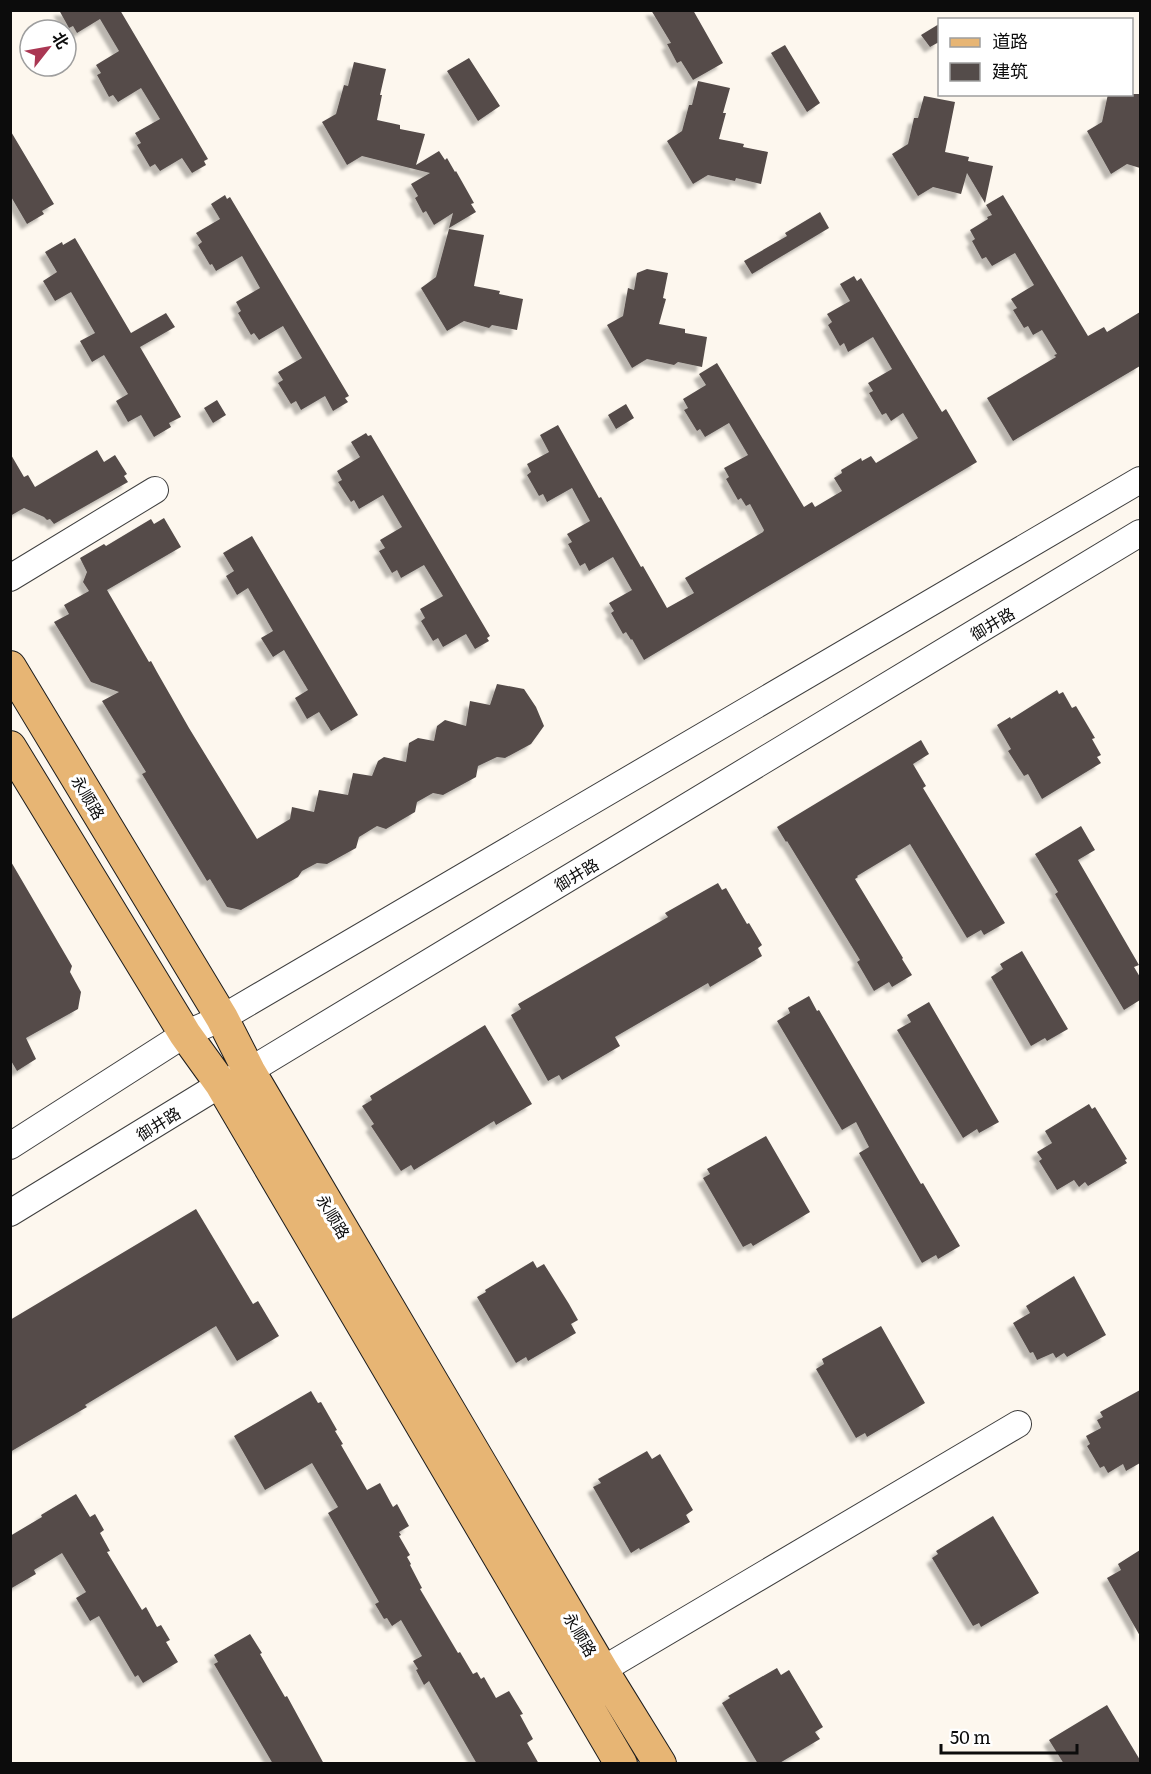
<svg xmlns="http://www.w3.org/2000/svg" width="1151" height="1774" font-family="Literata,'Noto Sans SC',serif">
<style>
.building{fill:#544c4a;filter:url(#shadow)}
.lines{fill:none;stroke-linecap:round;stroke-linejoin:round}
.minor-casing{stroke:#3f3f3f;stroke-width:28}
.major-casing{stroke:#1d1d1d;stroke-width:34}
.minor{stroke:#fff;stroke-width:26}
.major{stroke:#e7b574;stroke-width:32}
.labels{text-anchor:middle;dominant-baseline:central;stroke-width:6;stroke-linejoin:round;paint-order:stroke}
.street-label{font-size:16px;fill:#0c0c0c;stroke:#fff}
</style>
<defs>
<filter id="shadow"><feDropShadow dx="-5.5" dy="5.5" stdDeviation="1.5" flood-color="#0004"/></filter>
</defs>
<rect width="100%" height="100%" fill="#fdf7ee"/>
<path class="building" d="M 59,10 L 120,10 L 208,159 L 204,161 L 206,165 L 192,173 L 182,158 L 160,171 L 155,164 L 150,167 L 137,145 L 141,143 L 135,133 L 160,119 L 141,88 L 118,102 L 113,95 L 109,97 L 97,75 L 101,73 L 96,65 L 119,51 L 100,19 L 77,33 L 73,26 L 69,28 Z
M 651,10 L 693,10 L 723,63 L 693,80 L 681,61 L 677,63 L 667,44 L 671,43 Z
M 939,24 L 939,42 L 930,47 L 921,35 Z
M 785,45 L 820,103 L 807,112 L 771,53 Z
M 469,58 L 500,106 L 478,121 L 447,71 Z
M 354,62 L 386,69 L 380,95 L 382,95 L 377,120 L 400,125 L 400,129 L 425,134 L 416,165 L 439,151 L 445,160 L 447,158 L 455,172 L 456,171 L 474,203 L 471,204 L 476,212 L 449,228 L 453,213 L 434,225 L 426,211 L 423,213 L 415,198 L 418,196 L 411,184 L 430,173 L 362,156 L 347,165 L 322,122 L 336,114 L 344,85 L 348,86 Z
M 698,81 L 730,88 L 723,113 L 726,113 L 719,139 L 744,144 L 743,147 L 768,152 L 761,184 L 736,178 L 735,181 L 708,175 L 693,184 L 667,141 L 682,131 L 689,105 L 692,105 Z
M 1108,94 L 1140,94 L 1140,168 L 1127,164 L 1111,174 L 1087,131 L 1102,122 Z
M 924,96 L 955,102 L 945,152 L 969,157 L 968,161 L 993,166 L 985,203 L 967,173 L 961,194 L 933,187 L 918,196 L 892,154 L 908,144 L 914,118 L 918,118 Z
M 10,130 L 54,204 L 42,211 L 44,214 L 27,224 L 10,195 Z
M 225,195 L 227,199 L 230,197 L 349,396 L 345,398 L 348,402 L 333,411 L 325,396 L 301,410 L 296,401 L 291,404 L 278,383 L 283,380 L 278,372 L 302,358 L 283,326 L 259,340 L 254,333 L 251,335 L 238,313 L 241,311 L 236,302 L 260,288 L 242,256 L 216,271 L 212,264 L 210,265 L 198,245 L 202,242 L 196,233 L 220,219 L 211,204 Z
M 1003,195 L 1088,336 L 1104,327 L 1107,332 L 1140,312 L 1140,366 L 1013,441 L 987,398 L 1056,357 L 1054,355 L 1057,354 L 1042,330 L 1033,335 L 1028,326 L 1024,328 L 1013,310 L 1017,308 L 1011,299 L 1034,285 L 1015,253 L 992,266 L 986,257 L 982,259 L 972,241 L 975,239 L 970,230 L 988,219 L 987,217 L 992,215 L 986,205 Z
M 820,212 L 829,228 L 752,274 L 744,261 L 787,236 L 785,233 Z
M 449,229 L 484,235 L 474,286 L 500,291 L 499,294 L 523,299 L 517,330 L 492,325 L 489,328 L 464,321 L 447,331 L 421,288 L 436,277 Z
M 75,238 L 131,333 L 166,313 L 175,327 L 140,347 L 181,417 L 169,423 L 171,427 L 154,437 L 141,415 L 128,422 L 116,401 L 128,394 L 104,355 L 92,362 L 80,341 L 95,333 L 71,292 L 55,301 L 43,281 L 57,272 L 45,252 L 62,242 L 63,245 Z
M 647,269 L 668,273 L 663,298 L 666,299 L 659,324 L 685,329 L 685,333 L 707,337 L 702,367 L 678,362 L 674,365 L 647,359 L 632,368 L 607,325 L 623,316 L 628,288 L 634,290 L 637,273 Z
M 854,276 L 857,281 L 861,278 L 942,412 L 946,409 L 977,462 L 644,660 L 632,639 L 631,640 L 626,632 L 623,634 L 611,613 L 614,611 L 609,603 L 632,590 L 613,557 L 589,571 L 585,563 L 580,566 L 568,544 L 572,542 L 567,534 L 590,521 L 572,488 L 547,502 L 543,494 L 539,496 L 527,475 L 531,472 L 527,464 L 549,452 L 540,435 L 558,425 L 599,498 L 601,497 L 641,567 L 643,566 L 667,608 L 694,593 L 685,578 L 763,532 L 764,530 L 750,504 L 746,506 L 741,498 L 738,500 L 726,479 L 729,477 L 724,468 L 748,455 L 729,423 L 705,437 L 700,429 L 697,431 L 684,410 L 688,408 L 683,399 L 706,385 L 699,374 L 717,363 L 804,507 L 812,502 L 815,507 L 842,491 L 834,478 L 842,473 L 841,470 L 861,458 L 862,461 L 871,456 L 876,463 L 918,438 L 903,413 L 891,421 L 886,413 L 882,415 L 869,393 L 873,391 L 868,383 L 892,369 L 873,337 L 848,352 L 844,343 L 840,346 L 828,325 L 832,322 L 827,314 L 850,301 L 840,284 Z
M 217,400 L 226,415 L 213,423 L 204,408 Z
M 626,404 L 634,418 L 616,429 L 608,415 Z
M 366,433 L 368,436 L 371,435 L 490,636 L 487,638 L 489,641 L 475,649 L 466,634 L 443,647 L 438,638 L 433,641 L 421,621 L 425,618 L 420,609 L 443,596 L 424,565 L 401,578 L 397,570 L 392,573 L 379,551 L 385,548 L 380,540 L 402,527 L 383,495 L 359,509 L 354,500 L 351,502 L 338,482 L 342,480 L 337,471 L 360,457 L 351,442 Z
M 97,450 L 104,462 L 115,455 L 127,474 L 124,476 L 128,482 L 54,524 L 50,519 L 47,520 L 44,517 L 24,508 L 10,516 L 10,453 L 24,477 L 28,475 L 35,487 Z
M 164,518 L 181,547 L 107,590 L 149,662 L 151,661 L 157,672 L 189,728 L 257,839 L 290,819 L 292,807 L 314,812 L 319,790 L 348,795 L 353,773 L 372,776 L 378,761 L 384,757 L 406,762 L 409,743 L 418,738 L 434,741 L 437,726 L 445,720 L 466,726 L 470,701 L 490,705 L 497,684 L 524,689 L 536,707 L 544,726 L 531,744 L 505,758 L 497,757 L 478,766 L 476,777 L 443,795 L 433,793 L 417,802 L 415,812 L 386,829 L 377,826 L 359,837 L 356,848 L 327,864 L 317,863 L 302,871 L 298,877 L 241,910 L 227,907 L 210,879 L 207,881 L 142,774 L 146,772 L 102,701 L 119,692 L 91,682 L 54,622 L 69,614 L 64,605 L 89,591 L 83,582 L 87,572 L 80,558 L 104,544 L 106,546 L 151,519 L 154,524 Z
M 252,536 L 358,715 L 331,731 L 319,712 L 307,719 L 295,698 L 308,690 L 284,650 L 273,657 L 261,638 L 273,631 L 248,588 L 237,595 L 226,576 L 234,571 L 223,553 Z
M 1057,690 L 1059,694 L 1063,692 L 1072,708 L 1076,706 L 1095,738 L 1092,739 L 1101,755 L 1097,757 L 1101,763 L 1042,799 L 1028,774 L 1024,776 L 1008,751 L 1011,749 L 997,725 L 1010,717 L 1011,719 Z
M 921,740 L 929,754 L 913,764 L 926,786 L 923,788 L 1005,923 L 984,935 L 981,930 L 967,938 L 910,844 L 857,876 L 858,877 L 855,879 L 903,958 L 902,959 L 912,975 L 892,987 L 889,982 L 874,991 L 857,962 L 860,960 L 787,841 L 786,842 L 777,827 Z
M 1081,826 L 1095,850 L 1078,860 L 1139,965 L 1134,967 L 1140,977 L 1140,1000 L 1124,1010 L 1055,894 L 1058,892 L 1035,854 Z
M 10,860 L 72,966 L 70,972 L 81,992 L 78,1009 L 26,1038 L 36,1059 L 17,1071 L 10,1059 Z
M 718,883 L 722,890 L 726,888 L 747,924 L 749,923 L 762,945 L 758,948 L 762,956 L 710,987 L 708,983 L 615,1037 L 620,1046 L 562,1080 L 559,1075 L 548,1081 L 511,1015 L 521,1009 L 518,1004 L 668,917 L 665,913 Z
M 1022,951 L 1068,1029 L 1047,1041 L 1045,1038 L 1031,1046 L 991,977 L 1003,969 L 1000,964 Z
M 809,996 L 817,1011 L 819,1010 L 921,1184 L 923,1183 L 960,1246 L 938,1259 L 936,1255 L 922,1263 L 859,1153 L 869,1147 L 856,1122 L 842,1130 L 777,1021 L 790,1013 L 788,1008 Z
M 929,1002 L 999,1122 L 979,1133 L 977,1129 L 963,1138 L 897,1030 L 911,1022 L 907,1015 Z
M 485,1025 L 532,1104 L 496,1125 L 494,1121 L 414,1170 L 411,1165 L 401,1171 L 371,1126 L 374,1124 L 362,1106 L 372,1100 L 370,1096 Z
M 1089,1104 L 1092,1109 L 1095,1107 L 1127,1159 L 1125,1160 L 1127,1163 L 1088,1186 L 1085,1182 L 1079,1187 L 1074,1180 L 1057,1190 L 1039,1161 L 1042,1159 L 1037,1152 L 1052,1143 L 1045,1131 Z
M 766,1136 L 810,1212 L 753,1246 L 751,1243 L 743,1247 L 703,1178 L 710,1174 L 707,1169 Z
M 196,1209 L 253,1304 L 258,1301 L 279,1336 L 237,1361 L 216,1326 L 85,1405 L 87,1407 L 10,1452 L 10,1320 Z
M 533,1261 L 537,1268 L 544,1264 L 569,1304 L 578,1320 L 571,1324 L 576,1333 L 528,1361 L 526,1357 L 516,1363 L 477,1297 L 486,1292 L 485,1290 Z
M 1074,1276 L 1106,1335 L 1067,1357 L 1064,1353 L 1056,1358 L 1053,1353 L 1037,1360 L 1033,1352 L 1030,1353 L 1013,1323 L 1030,1313 L 1026,1306 Z
M 881,1326 L 925,1403 L 867,1437 L 865,1433 L 856,1438 L 816,1369 L 824,1364 L 822,1359 Z
M 1140,1390 L 1140,1463 L 1126,1471 L 1123,1464 L 1108,1473 L 1104,1466 L 1100,1468 L 1087,1446 L 1090,1444 L 1086,1436 L 1101,1428 L 1097,1420 L 1103,1417 L 1100,1412 Z
M 311,1391 L 318,1403 L 321,1402 L 337,1430 L 335,1431 L 343,1444 L 341,1445 L 367,1490 L 380,1483 L 393,1507 L 397,1504 L 409,1526 L 399,1532 L 401,1535 L 399,1536 L 410,1555 L 407,1557 L 411,1564 L 410,1565 L 422,1588 L 420,1589 L 458,1653 L 460,1652 L 473,1674 L 477,1672 L 481,1679 L 484,1677 L 496,1698 L 509,1691 L 523,1714 L 520,1715 L 533,1739 L 527,1743 L 539,1764 L 477,1764 L 429,1681 L 424,1685 L 416,1670 L 418,1669 L 413,1661 L 422,1656 L 401,1620 L 392,1626 L 387,1618 L 384,1619 L 375,1604 L 379,1602 L 328,1513 L 338,1507 L 312,1463 L 265,1490 L 234,1436 Z
M 647,1451 L 652,1459 L 660,1454 L 693,1510 L 686,1515 L 690,1522 L 640,1550 L 639,1548 L 631,1553 L 593,1487 L 601,1483 L 598,1479 Z
M 76,1494 L 90,1517 L 95,1514 L 104,1530 L 100,1533 L 110,1551 L 107,1552 L 142,1610 L 146,1607 L 157,1627 L 161,1625 L 170,1640 L 166,1642 L 178,1662 L 143,1683 L 138,1675 L 135,1677 L 99,1616 L 90,1621 L 76,1598 L 86,1592 L 62,1553 L 34,1570 L 36,1574 L 10,1589 L 10,1536 L 42,1517 L 41,1515 Z
M 993,1516 L 1039,1593 L 981,1627 L 979,1623 L 973,1626 L 932,1558 L 938,1554 L 936,1551 Z
M 1140,1550 L 1140,1636 L 1107,1578 L 1121,1570 L 1118,1564 Z
M 250,1634 L 262,1653 L 260,1654 L 285,1697 L 287,1696 L 324,1764 L 273,1764 L 214,1664 L 218,1662 L 214,1655 Z
M 777,1668 L 781,1675 L 789,1670 L 823,1727 L 815,1732 L 820,1739 L 778,1764 L 758,1764 L 722,1703 L 730,1698 L 728,1696 Z
M 1107,1705 L 1140,1760 L 1140,1764 L 1064,1764 L 1049,1740 Z"/>
<g class="lines">
<g class="minor-casing">
<path id="minor" d="M 10,578 L 155,490
M 10,1146 L 185,1034 L 222,1018 L 1140,480
M 10,1213 L 221,1084 L 249,1071 L 1140,533
M 602,1670 L 1018,1424"/>
</g>
<g class="major-casing">
<path id="major" d="M 10,667 L 222,1018 L 249,1071 L 602,1670 L 660,1764
M 10,747 L 185,1034 L 221,1084 L 621,1764"/>
</g>
<use href="#minor" class="minor"/>
<use href="#major" class="major"/>
</g>
<g class="labels">
<g class="street-label">
<text transform="translate(992 623) rotate(-31)">御井路</text>
<text transform="translate(89 797) rotate(59)">永顺路</text>
<text transform="translate(576 874) rotate(-31)">御井路</text>
<text transform="translate(158 1123) rotate(-32)">御井路</text>
<text transform="translate(334 1216) rotate(59)">永顺路</text>
<text transform="translate(581 1634) rotate(59)">永顺路</text>
</g>
</g>
<rect width="1151" height="1774" fill="none" stroke="#0c0c0c" stroke-width="24"/>
<rect x="938" y="18" width="195" height="78" fill="#ffffff" stroke="#9e9e9e" stroke-width="1.5"/>
<rect x="950" y="38" width="30" height="9" fill="#e7b574" stroke="#9e9e9e" stroke-width="1.5"/>
<text x="992" y="48" font-size="18" fill="#0c0c0c">道路</text>
<rect x="950" y="63" width="30" height="18" fill="#544c4a" stroke="#9e9e9e" stroke-width="1.5"/>
<text x="992" y="78" font-size="18" fill="#0c0c0c">建筑</text>
<g transform="translate(48 48) rotate(59)"><circle r="28" fill="#ffffff" stroke="#9e9e9e" stroke-width="1.5"/>
<path d="M0-4.5L10 22L0 15L-10 22Z" fill="#aa3753"/>
<text y="-9" font-size="16" font-weight="bold" text-anchor="middle" fill="#0c0c0c">北</text>
</g>
<path d="M941 1744v9h136v-9" fill="none" stroke="#0c0c0c" stroke-width="3"/>
<text x="950" y="1744" font-size="18" fill="#0c0c0c" stroke="#ffffff" stroke-width="4.5" paint-order="stroke">50 m</text>
</svg>
